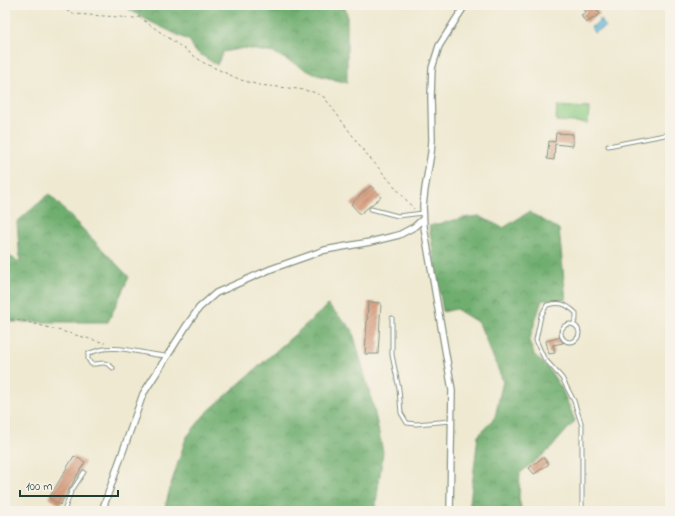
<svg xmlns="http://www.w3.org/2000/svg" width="675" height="516" font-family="'Indie Flower',sans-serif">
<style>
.forest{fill:url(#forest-crowns);stroke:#477652}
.garden{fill:#8aca81;stroke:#54845a}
.water{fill:url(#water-rules);stroke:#427d8b}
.building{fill:url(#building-hatch)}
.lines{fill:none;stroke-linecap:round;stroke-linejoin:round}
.lane-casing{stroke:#879382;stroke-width:5}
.street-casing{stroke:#879382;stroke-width:8}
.path{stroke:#879382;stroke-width:1;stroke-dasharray:3 3;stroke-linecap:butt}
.lane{stroke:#fff;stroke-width:3}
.street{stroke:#fff;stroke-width:5.5}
</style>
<defs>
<pattern id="forest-crowns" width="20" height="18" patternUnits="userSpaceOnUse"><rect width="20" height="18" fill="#6fae6f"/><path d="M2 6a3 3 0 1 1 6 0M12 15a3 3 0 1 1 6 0" fill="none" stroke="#5b8f5c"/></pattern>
<pattern id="water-rules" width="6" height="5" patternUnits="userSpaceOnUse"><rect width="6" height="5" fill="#65bde2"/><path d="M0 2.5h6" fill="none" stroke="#539bb8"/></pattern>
<pattern id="building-hatch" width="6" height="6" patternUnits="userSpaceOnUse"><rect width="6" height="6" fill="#d39676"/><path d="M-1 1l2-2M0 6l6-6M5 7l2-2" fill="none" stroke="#ab7c62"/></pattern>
</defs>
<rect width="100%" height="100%" fill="#f7f3e8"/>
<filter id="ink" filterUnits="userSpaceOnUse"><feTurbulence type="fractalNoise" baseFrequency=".025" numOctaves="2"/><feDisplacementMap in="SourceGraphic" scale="8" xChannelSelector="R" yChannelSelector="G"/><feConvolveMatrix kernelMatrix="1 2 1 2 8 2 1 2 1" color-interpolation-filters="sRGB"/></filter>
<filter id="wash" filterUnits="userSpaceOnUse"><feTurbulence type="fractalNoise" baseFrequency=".012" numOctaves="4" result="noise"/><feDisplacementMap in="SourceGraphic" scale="16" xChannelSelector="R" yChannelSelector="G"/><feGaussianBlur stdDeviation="0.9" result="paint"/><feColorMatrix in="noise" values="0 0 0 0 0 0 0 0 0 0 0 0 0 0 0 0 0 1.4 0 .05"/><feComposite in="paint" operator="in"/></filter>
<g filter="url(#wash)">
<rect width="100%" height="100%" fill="#efe9d1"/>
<path class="forest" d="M 121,5 L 344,5 L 347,14 L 347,83 L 314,74 L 274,53 L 244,48 L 223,52 L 217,65 L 195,51 L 190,41 L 147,20 Z
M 49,194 L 129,277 L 108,322 L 7,322 L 5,320 L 5,254 L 20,262 L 17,222 Z
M 529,212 L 559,229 L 566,300 L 542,300 L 529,341 L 534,354 L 548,368 L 562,389 L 575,421 L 549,450 L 520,473 L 519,499 L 522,511 L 469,511 L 478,436 L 495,417 L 503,381 L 479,323 L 456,309 L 443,312 L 429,226 L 463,218 L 479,216 L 503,228 Z
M 328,305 L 352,329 L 374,409 L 383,452 L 375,511 L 164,511 L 172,481 L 186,438 L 205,414 Z"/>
<path class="garden" d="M 557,106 L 589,108 L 588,123 L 556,121 Z"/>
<path class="water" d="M 601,19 L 605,27 L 594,33 L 591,27 L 599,23 L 598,21 Z"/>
<g id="blocks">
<path class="building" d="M 588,5 L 594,5 L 600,14 L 586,23 L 581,15 L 586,12 L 583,8 Z
M 556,133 L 573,134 L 573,146 L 555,144 L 554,160 L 547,159 L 549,141 L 555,142 Z
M 371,186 L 381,197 L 360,214 L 351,204 Z
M 368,302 L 381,303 L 378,354 L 365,354 Z
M 561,337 L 563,343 L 553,345 L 555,353 L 549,354 L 546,341 Z
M 74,456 L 85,462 L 60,505 L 49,498 Z
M 543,457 L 549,464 L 534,474 L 529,468 Z"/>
</g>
</g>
<g filter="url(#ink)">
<use href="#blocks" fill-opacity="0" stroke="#879382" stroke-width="1"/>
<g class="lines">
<g class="lane-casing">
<path id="lane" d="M 608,146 L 670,134
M 371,209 L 398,216 L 423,213
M 392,318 L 392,355 L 399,389 L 401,413 L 407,423 L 416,424 L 451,421
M 574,323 L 576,319 L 576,313 C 565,303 561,302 547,305 L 541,316 L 536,340 L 544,358 L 562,378 L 574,401 L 582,426 L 582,506 L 585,511 L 587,511
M561 333a9 9 0 1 1 18 0a9 9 0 1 1-18 0Z
M 113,368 C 104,359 100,365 91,364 L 88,359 L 88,354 C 114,341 141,355 167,356
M 64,511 L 71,492 L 84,472"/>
</g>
<g class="street-casing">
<path id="street" d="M 102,511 L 143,394 L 187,325 L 199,308 L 216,293 L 271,269 L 325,250 L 370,242 L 399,235 L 414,227 L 423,219
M 450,511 L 452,390 L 424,227 L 423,206 L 425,189 L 431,153 L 432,140 L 431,96 L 432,68 L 439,46 L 465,5"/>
</g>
<path class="path" d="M 56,5 L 73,14 L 135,18 L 139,17 L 141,9 L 137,5
M 139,17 L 204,63 L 241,80 L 259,85 L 298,89 L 313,92 L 324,97 L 364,151 L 414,209
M 5,319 L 24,321 L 105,343"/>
<use href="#lane" class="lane"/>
<use href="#street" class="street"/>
</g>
</g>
<rect width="675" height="516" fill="none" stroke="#f7f3e8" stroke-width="20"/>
<path d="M20 490v6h98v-6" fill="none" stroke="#1f3d34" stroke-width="2"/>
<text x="26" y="490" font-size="12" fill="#1f3d34" stroke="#f7f3e8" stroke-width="3" paint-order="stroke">100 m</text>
</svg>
